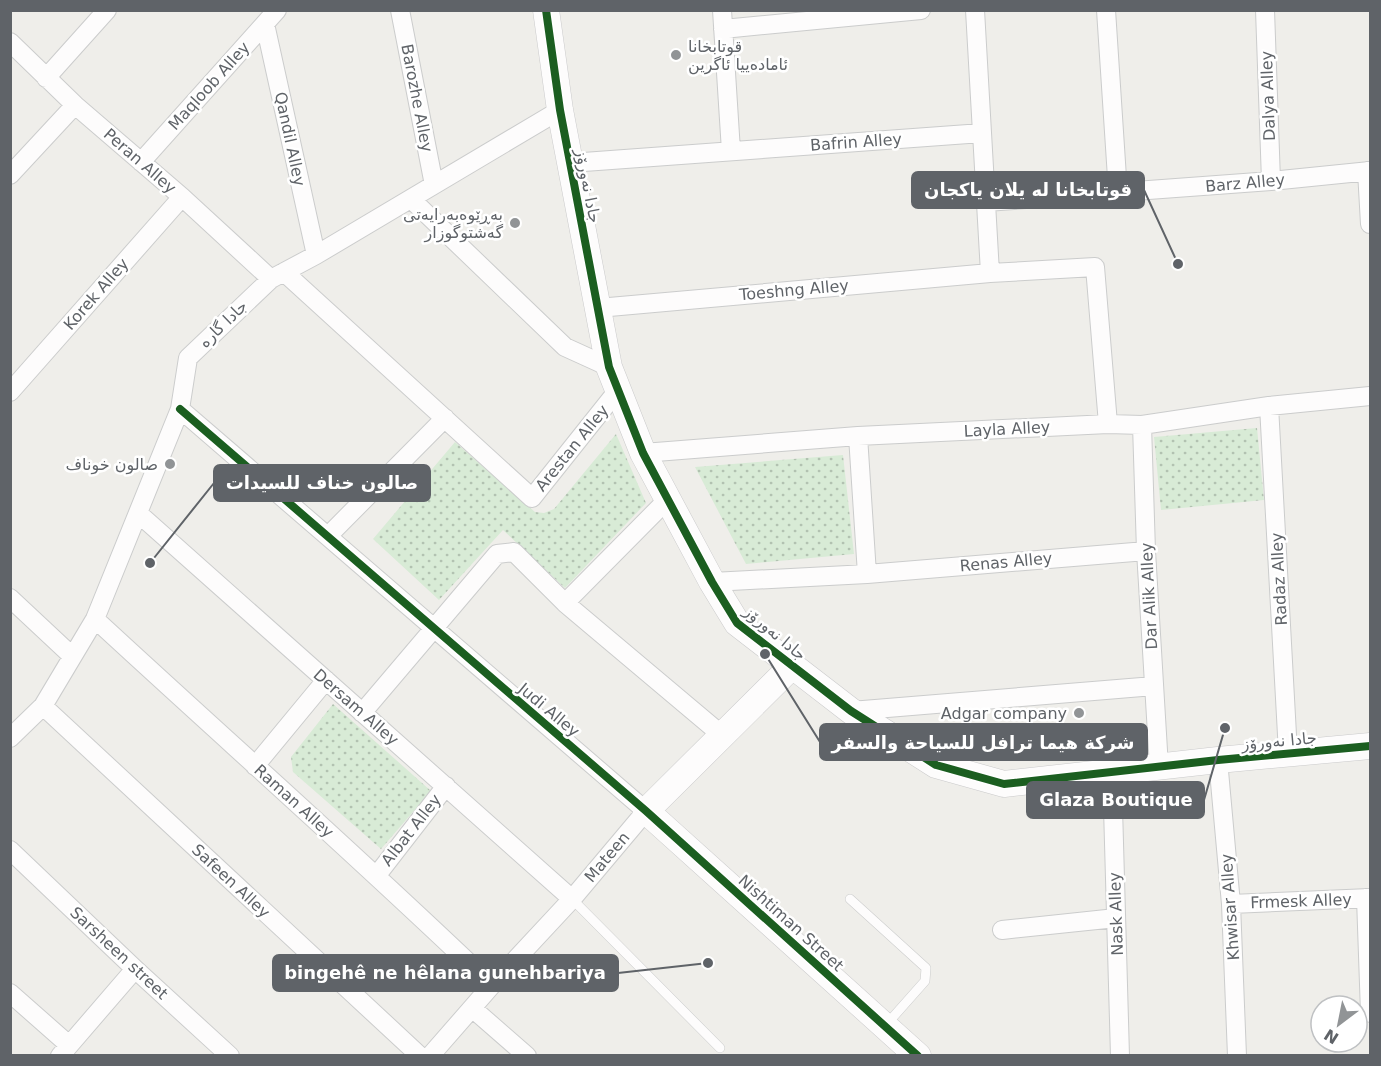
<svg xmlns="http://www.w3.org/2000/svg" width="1381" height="1066" font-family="'DejaVu Sans',Cairo,sans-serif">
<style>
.park{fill:url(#park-dots)}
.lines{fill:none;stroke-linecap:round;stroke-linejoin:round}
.lane-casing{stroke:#cbcccc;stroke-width:10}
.street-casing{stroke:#cbcccc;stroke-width:20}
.secondary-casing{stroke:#cacacb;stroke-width:27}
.lane{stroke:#fdfcfc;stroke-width:9}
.street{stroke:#fdfcfc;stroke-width:18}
.secondary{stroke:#fdfcfc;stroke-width:26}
.cycleway-casing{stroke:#fff;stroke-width:11}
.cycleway{stroke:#1b5e20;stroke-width:8}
.poi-dot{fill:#919496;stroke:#fff;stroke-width:2}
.labels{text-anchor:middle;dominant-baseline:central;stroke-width:5;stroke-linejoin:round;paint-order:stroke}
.poi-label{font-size:16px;fill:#5f6368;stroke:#fff;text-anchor:end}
.street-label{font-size:16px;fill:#5f6368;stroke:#fff}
.leader{fill:none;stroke:#5f6368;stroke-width:2}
.callout-dot{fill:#5f6368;stroke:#fff;stroke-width:2}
.callout{fill:#5f6368;stroke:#5f6368;stroke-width:2}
.callout-label{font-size:18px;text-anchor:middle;font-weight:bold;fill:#fff}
</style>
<defs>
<pattern id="park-dots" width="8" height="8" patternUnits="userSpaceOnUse" patternTransform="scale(1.5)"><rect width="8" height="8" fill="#d8ebd6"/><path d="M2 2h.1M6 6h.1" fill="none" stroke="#b2c2b1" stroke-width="1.8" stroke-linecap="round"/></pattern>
</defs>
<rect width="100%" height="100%" fill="#efeeea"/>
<path class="park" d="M 1257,428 L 1264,500 L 1161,510 L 1154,437 Z
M 616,434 L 646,503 L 565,588 L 503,530 L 439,600 L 373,539 L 455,442 L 535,512 L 544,513 L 554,509 Z
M 843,455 L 854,554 L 746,564 L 695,467 Z
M 333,704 L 431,791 L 381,849 L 293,772 L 291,757 Z"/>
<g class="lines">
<g class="lane-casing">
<path id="lane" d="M 572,899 L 720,1048
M 850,899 L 926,968 L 925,981 L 886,1025"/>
</g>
<g class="street-casing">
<path id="street" d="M 400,10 L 434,185
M 722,10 L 731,151
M 975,10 L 990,273
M 1106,10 L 1118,193
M 1265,10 L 1271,181
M 265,24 L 316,255
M 723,29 L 921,10
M 10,42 L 75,105 L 182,197 L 271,279
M 46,78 L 107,10
M 141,162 L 277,10
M 570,163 L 982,133
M 1367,171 L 1370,224
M 10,175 L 75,105
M 411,199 L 565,347 L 609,367
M 986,202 L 1271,181 L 1370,171
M 284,272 L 532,498 L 618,390
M 598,308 L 990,273 L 1095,267 L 1108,424
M 10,392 L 182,197
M 1269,406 L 1288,753
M 180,409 L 646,811 L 572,899 L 492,985 L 430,1056
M 1142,425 L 1146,551 L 1159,767
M 858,436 L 867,574
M 643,453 L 858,436 L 1108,424 L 1142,425 L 1269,406 L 1370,396
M 139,514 L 572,899
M 328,536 L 445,418
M 712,582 L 867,574 L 1146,551
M 10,598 L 72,656
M 565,603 L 668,499
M 95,619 C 227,741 362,860 492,985
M 43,706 L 420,1056
M 851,711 L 1154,686
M 362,713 L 497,554 L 514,552 L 565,603 L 723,736
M 10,738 L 43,706 L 95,619 L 180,409 L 188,358 L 271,279 L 316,255 L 560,110
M 1218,760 L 1231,904 L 1237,1056
M 255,766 L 326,680
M 1112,772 L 1120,1056
M 10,850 L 135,969 L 230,1056
M 377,875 L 446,786
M 1366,898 L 1370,1013
M 1231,904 L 1370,898
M 1002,930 L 1116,918
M 10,993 L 69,1045
M 472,1008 L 527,1056
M 60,1056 L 135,969"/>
</g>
<g class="secondary-casing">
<path id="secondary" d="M 546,10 L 560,110 L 609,367 L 643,453 L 712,582 L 737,623 L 851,711 L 936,765 L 1004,784 L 1218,760 L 1370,746
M 792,666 L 646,811 L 918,1056"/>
</g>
<use href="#lane" class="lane"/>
<use href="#street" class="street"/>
<use href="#secondary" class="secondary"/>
<g class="cycleway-casing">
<path id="cycleway" d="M 546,10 L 560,110 L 609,367 L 643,453 L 712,582 L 737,623 L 851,711 L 936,765 L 1004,784 L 1218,760 L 1370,746
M 180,409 L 646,811 L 918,1056"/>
</g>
<use href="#cycleway" class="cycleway"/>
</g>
<g class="poi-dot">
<circle cx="676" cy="55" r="6"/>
<circle cx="515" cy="223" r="6"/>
<circle cx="170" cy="464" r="6"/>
<circle cx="1079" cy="713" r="6"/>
</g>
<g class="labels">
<g class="poi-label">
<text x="688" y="46" text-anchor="start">قوتابخانا<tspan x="688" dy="18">ئامادەییا ئاگرین</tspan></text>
<text x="503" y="214">بەڕێوەبەرایەتی<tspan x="503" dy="18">گەشتوگوزار</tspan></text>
<text x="158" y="464">صالون خوناف</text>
<text x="1067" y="713">Adgar company</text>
</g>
<g class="street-label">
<text transform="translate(209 86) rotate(-48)">Maqloob Alley</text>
<text transform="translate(1268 96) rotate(-92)">Dalya Alley</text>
<text transform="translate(417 98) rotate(79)">Barozhe Alley</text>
<text transform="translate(290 139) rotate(78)">Qandil Alley</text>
<text transform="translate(856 142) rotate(-4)">Bafrin Alley</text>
<text transform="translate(140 161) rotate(41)">Peran Alley</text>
<text transform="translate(1245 183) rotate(-5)">Barz Alley</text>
<text transform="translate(588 186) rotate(79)">جادا نەورۆز</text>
<text transform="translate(794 290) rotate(-5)">Toeshng Alley</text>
<text transform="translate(96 294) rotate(-49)">Korek Alley</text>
<text transform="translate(223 324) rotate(-44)">جادا گارە</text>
<text transform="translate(1007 429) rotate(-3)">Layla Alley</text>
<text transform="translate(572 448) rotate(-51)">Arestan Alley</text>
<text transform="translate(1006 562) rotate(-5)">Renas Alley</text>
<text transform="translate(1279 579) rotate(-93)">Radaz Alley</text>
<text transform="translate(1149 596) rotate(-93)">Dar Alik Alley</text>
<text transform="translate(775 633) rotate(40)">جادا نەورۆز</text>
<text transform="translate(356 707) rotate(41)">Dersam Alley</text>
<text transform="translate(549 710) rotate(40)">Judi Alley</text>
<text transform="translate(1279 741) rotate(-5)">جادا نەورۆز</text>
<text transform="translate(294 801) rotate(42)">Raman Alley</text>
<text transform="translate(411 830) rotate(-52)">Albat Alley</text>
<text transform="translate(607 857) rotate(-50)">Mateen</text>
<text transform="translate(231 881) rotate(43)">Safeen Alley</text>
<text transform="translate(1301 901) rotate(-2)">Frmesk Alley</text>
<text transform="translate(1230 907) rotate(-94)">Khwisar Alley</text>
<text transform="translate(1116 914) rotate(-92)">Nask Alley</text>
<text transform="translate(791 923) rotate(42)">Nishtiman Street</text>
<text transform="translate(119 953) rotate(43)">Sarsheen street</text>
</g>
</g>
<path class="leader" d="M1178 264L1144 190M150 563L214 483M765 654L820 742M1225 728L1204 800M708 963L618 973"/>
<g class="callout-dot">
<circle cx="1178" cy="264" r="6"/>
<circle cx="150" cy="563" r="6"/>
<circle cx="765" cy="654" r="6"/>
<circle cx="1225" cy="728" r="6"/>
<circle cx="708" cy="963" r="6"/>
</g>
<g class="callout">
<rect x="912" y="172" width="232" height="36" rx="6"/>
<rect x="214" y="465" width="216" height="36" rx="6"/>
<rect x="820" y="724" width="327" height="36" rx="6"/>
<rect x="1027" y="782" width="177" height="36" rx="6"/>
<rect x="273" y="955" width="345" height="36" rx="6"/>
</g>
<g class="callout-label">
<text x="1028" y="196">قوتابخانا له يلان ياكجان</text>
<text x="322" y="489">صالون خناف للسيدات</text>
<text x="983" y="749">شركة هيما ترافل للسياحة والسفر</text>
<text x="1116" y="806">Glaza Boutique</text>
<text x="445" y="979">bingehê ne hêlana gunehbariya</text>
</g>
<rect width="1381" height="1066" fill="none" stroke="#5f6368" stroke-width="24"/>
<g transform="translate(1339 1024) rotate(212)"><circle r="28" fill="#ffffff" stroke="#bfc1c3" stroke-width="1.5"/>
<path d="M0-4.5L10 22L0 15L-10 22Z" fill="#919496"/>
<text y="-9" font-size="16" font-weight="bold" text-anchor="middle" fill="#5f6368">N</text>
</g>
</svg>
